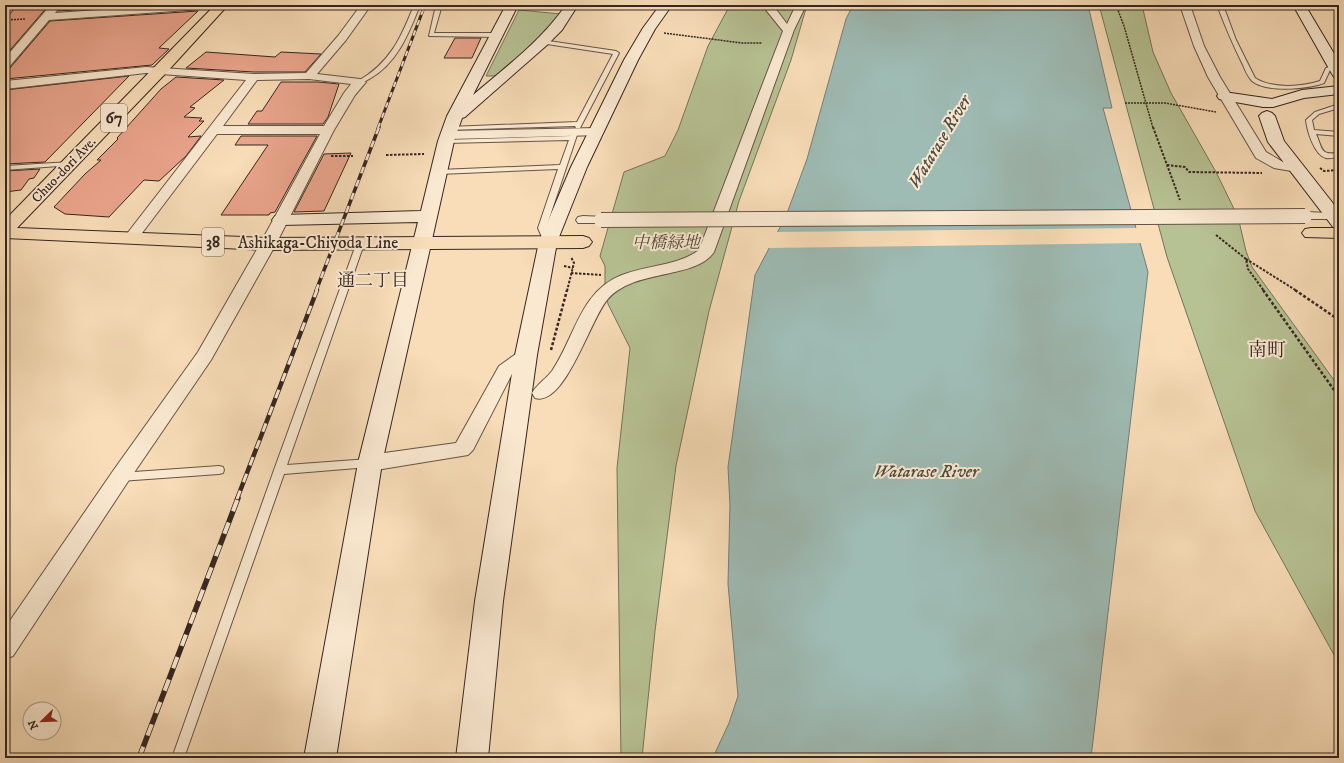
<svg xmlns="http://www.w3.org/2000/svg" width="1344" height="763" font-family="'IM FELL DW Pica','Noto Serif JP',serif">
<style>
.green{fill:#b7c294;stroke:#76745a}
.water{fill:#9ebbb4;stroke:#747f79}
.pier{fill:#f8ddb8}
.building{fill:#eba58d;stroke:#352620}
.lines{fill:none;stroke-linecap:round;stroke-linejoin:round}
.lane-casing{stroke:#665446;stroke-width:2}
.street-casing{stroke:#665446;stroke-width:2}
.secondary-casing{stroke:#352620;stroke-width:2}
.primary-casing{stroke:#352620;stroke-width:2}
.path-far2{stroke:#352620;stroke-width:1.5;stroke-dasharray:2 1;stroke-linecap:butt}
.path-far1{stroke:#352620;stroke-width:2;stroke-dasharray:2.5 1.5;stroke-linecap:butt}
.path{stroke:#352620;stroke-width:2.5;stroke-dasharray:3 2;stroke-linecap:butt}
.lane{fill:#fae9d1;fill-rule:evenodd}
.street{fill:#fae9d1;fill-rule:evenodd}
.secondary{fill:#fae9d1;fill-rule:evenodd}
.primary{fill:#f8ddb8;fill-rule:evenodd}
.rail-far3-casing{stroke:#352620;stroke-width:3}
.rail-far2-casing{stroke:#352620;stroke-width:3.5}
.rail-far1-casing{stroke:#352620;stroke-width:4.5}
.rail-casing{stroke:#352620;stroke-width:5.5}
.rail-far3{stroke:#fae9d1;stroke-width:2;stroke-dasharray:5.5;stroke-linecap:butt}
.rail-far2{stroke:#fae9d1;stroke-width:2.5;stroke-dasharray:7;stroke-linecap:butt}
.rail-far1{stroke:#fae9d1;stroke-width:3;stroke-dasharray:9;stroke-linecap:butt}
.rail{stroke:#fae9d1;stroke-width:4;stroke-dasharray:12;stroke-linecap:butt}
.street-bridge-casing{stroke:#665446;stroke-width:16;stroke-linecap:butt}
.street-bridge{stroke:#fae9d1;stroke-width:14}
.labels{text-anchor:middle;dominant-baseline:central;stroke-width:4;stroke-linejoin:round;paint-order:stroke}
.far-street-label{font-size:14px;fill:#352620;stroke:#fae9d1}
.shield{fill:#fae9d1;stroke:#706055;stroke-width:1}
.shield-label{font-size:16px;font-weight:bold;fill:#352620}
.street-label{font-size:17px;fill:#352620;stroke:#fae9d1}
.park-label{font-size:17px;font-style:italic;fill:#564d3d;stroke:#fae9d1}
.water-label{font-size:18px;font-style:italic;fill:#4f4b45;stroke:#fae9d1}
.neighbourhood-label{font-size:18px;fill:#352620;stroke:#fae9d1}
.quarter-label{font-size:19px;fill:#352620;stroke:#fae9d1}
</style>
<rect width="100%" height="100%" fill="#f8ddb8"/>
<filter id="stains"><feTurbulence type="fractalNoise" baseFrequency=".005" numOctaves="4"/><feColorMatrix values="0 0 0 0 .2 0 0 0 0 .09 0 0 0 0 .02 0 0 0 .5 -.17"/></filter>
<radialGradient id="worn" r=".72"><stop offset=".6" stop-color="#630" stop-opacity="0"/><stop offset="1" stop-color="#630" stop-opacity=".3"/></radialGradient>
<path class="green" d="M 730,5 L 807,5 L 791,60 L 739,201 L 709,311 L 676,466 L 655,631 L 642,758 L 621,758 L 617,468 L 630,348 L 608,304 L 605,286 L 605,266 L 600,256 L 624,172 L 665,156 L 678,130 L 708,46 Z
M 1099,5 L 1142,5 L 1153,52 L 1171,93 L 1216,172 L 1238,217 L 1246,251 L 1252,267 L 1339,387 L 1339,664 L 1255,511 L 1167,257 Z
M 519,10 L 561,14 L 549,29 L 496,76 L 486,76 Z"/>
<path class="water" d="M 853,5 L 1088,5 L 1112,108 L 1103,108 L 1148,272 L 1091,758 L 716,758 L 715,753 L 729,723 L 738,696 L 728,584 L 730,505 L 728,467 L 755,275 L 786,216 L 807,159 L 846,19 Z"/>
<path class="pier" d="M 1138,228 L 1142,243 L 767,248 L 776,232 Z"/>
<path class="building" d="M 63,5 L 151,5 L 58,11 L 59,8 L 56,6 Z
M 48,6 L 5,56 L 5,20 L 14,9 Z
M 198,11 L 159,48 L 169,49 L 152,65 L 5,79 L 5,69 L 10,68 L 50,21 Z
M 455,38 L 481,38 L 472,58 L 444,58 Z
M 206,52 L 275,57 L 281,52 L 321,54 L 305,72 L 254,72 L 186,68 Z
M 129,76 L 45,162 L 5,164 L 5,90 Z
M 176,77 L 224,80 L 190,107 L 195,108 L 184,117 L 202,118 L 199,121 L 204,121 L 188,137 L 201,136 L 186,156 L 159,181 L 144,180 L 109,217 L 65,214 L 54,207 L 85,174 L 101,160 L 97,160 L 118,139 L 117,138 L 161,89 Z
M 281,82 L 318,82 L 339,84 L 328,117 L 323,124 L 248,124 L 257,111 L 262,111 Z
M 241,136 L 317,136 L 275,212 L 270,213 L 269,215 L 221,215 L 268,145 L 235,145 Z
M 351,153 L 324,211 L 294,212 L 324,154 Z
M 40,169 L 34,178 L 29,179 L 21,190 L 5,192 L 5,171 Z"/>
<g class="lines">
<g class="lane-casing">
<path id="lane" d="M 414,5 L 420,5 C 409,33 397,64 369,79 C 365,81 362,84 358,83 L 358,81 C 390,63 401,38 414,5 Z
M 436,5 L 442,5 L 434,33 L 497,33 L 500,35 L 497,37 L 429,36 Z
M 1217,5 L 1223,5 L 1236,40 L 1255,78 C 1272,89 1302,87 1320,81 L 1326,68 L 1336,65 L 1339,67 L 1330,70 L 1324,83 C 1308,89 1266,93 1252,81 C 1248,77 1245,70 1243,65 C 1233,45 1225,26 1217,5 Z
M 542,40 L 616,51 L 619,53 L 580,128 L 576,128 L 575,126 L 447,130 L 446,129 L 449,127 L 577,122 L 613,54 L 540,43 L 539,42 Z
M 1339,104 L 1339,108 L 1319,114 L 1312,120 L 1314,130 L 1339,132 L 1339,136 L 1316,134 C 1323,150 1320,155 1339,153 L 1339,157 C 1335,157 1330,159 1326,158 C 1314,155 1307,130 1306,120 L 1315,112 Z
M 574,133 L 577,135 L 546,228 L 552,242 L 551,244 L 545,244 L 538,228 L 558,169 L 439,174 L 436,172 L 439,170 L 560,165 L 569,140 L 446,143 L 443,141 L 444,140 L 570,136 Z
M 70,162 L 72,163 L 72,165 L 5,170 L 5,166 Z
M 357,242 L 360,242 L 364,244 L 287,465 L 369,459 L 372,460 L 374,463 L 372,466 L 369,467 L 284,474 L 184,758 L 172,758 L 274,470 Z
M 219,466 L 223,467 L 224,470 L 223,473 L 219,474 L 120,481 L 116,480 L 115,477 L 116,474 L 120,473 Z"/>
</g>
<g class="street-casing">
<path id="street" d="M 173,5 L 221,5 L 216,8 L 49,20 L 9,67 L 5,68 L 5,58 L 49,7 L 57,7 L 58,9 L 55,13 Z
M 361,5 L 371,5 L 346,40 L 317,74 L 360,79 L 366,82 L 355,95 L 334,130 L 276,244 L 211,360 L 127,483 L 13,656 L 5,659 L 5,628 L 113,471 L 198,352 L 260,244 L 320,134 L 217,134 L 136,241 L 126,241 L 124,238 L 126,235 L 246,80 L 146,73 L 5,89 L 5,81 L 146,67 L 254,74 L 306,73 L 338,36 ZM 309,79 L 351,84 L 344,93 L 324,126 L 223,126 L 257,80 Z
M 796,5 L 806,5 L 794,30 L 714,252 C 695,280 634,268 607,300 C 590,320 565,407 535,398 L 532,393 C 537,384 546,379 552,371 C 575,337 580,291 622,275 C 647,265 678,266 699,250 L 783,31 L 766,10 L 771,7 L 775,8 L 787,24 Z
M 1180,5 L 1190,5 L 1204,46 L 1220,77 L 1266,152 L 1283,162 L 1302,165 L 1304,168 L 1302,171 L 1297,172 L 1274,168 L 1256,158 L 1208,77 L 1194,46 Z
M 597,128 L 603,132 L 601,135 L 448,139 L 442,135 L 448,131 Z
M 1305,212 L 1331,213 L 1333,216 L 1331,219 L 1300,219 L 1298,216 L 1300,213 Z
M 583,216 L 606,217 L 608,220 L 606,223 L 578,223 L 576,220 L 578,217 Z
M 526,349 L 532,351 L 535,355 L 532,359 L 512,374 L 473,450 L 468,455 L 370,471 L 363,469 L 360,463 L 363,457 L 370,455 L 456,443 L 499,366 L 520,351 Z"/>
</g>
<g class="secondary-casing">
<path id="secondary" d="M 506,5 L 518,5 L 473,95 C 506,67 541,41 566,5 L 578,5 L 562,30 L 547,45 L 465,117 L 462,118 L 454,141 L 382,463 L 336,758 L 304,758 L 358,463 L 418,222 L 281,225 L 275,224 L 272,220 L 275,216 L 281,215 L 421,211 L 438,141 L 447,116 Z
M 660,5 L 672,5 L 655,29 L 638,60 L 587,167 L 557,242 L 537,355 L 503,601 L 488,758 L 456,758 L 475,601 L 515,355 L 539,242 L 571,167 L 624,60 L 643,28 Z
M 1293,5 L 1305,5 L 1339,62 L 1339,78 L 1334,77 L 1332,74 Z
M 1339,86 L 1339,94 L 1304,98 L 1273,107 L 1263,107 L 1224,100 L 1219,99 L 1217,96 L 1219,93 L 1224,92 L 1272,99 L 1302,90 Z
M 1267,111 L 1272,113 L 1275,116 L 1284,141 L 1339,211 L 1339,228 L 1333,227 L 1268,142 L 1259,116 L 1262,113 Z"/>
</g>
<g class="primary-casing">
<path id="primary" d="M 215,5 L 228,5 L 165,74 L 17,228 L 268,238 L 583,236 L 589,238 L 592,242 L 589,246 L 583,248 L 268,250 L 5,238 L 5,220 Z
M 1311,228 L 1339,228 L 1339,238 L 1305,237 L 1302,233 L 1305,229 Z"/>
</g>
<path class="path-far2" d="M 1116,5 L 1124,26 L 1153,128
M 5,20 L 25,19
M 664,33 L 742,43 L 762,43
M 1125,103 L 1165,103 L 1216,112"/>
<path class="path-far1" d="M 1153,127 L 1180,200
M 386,155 L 424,154
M 331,156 L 353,156
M 1167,165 L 1185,167 L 1189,172 L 1262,173
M 1320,168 L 1324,171 L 1339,170
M 1216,235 L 1246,259 L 1248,269 L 1264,291
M 1337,248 L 1339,255
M 1246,259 L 1297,291
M 564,266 L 573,268
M 571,273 L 601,275
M 567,291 L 574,263 L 571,257"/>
<path class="path" d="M 1263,290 L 1339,397
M 1295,290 L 1339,320
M 551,350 L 567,290"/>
<use href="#lane" class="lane"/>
<use href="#street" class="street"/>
<use href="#secondary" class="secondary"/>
<use href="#primary" class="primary"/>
<g class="rail-far3-casing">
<path id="rail-far3" d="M 378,128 L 425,5"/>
</g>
<g class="rail-far2-casing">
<path id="rail-far2" d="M 316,291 L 379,127"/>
</g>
<g class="rail-far1-casing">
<path id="rail-far1" d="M 237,499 L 317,290"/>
</g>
<g class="rail-casing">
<path id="rail" d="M 139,758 L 238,498"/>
</g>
<use href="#rail-far3" class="rail-far3"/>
<use href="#rail-far2" class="rail-far2"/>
<use href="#rail-far1" class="rail-far1"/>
<use href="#rail" class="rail"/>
<g class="street-bridge-casing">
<path id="street-bridge" d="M 601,220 L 1305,216"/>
</g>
<use href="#street-bridge" class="street-bridge"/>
</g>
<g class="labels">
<g class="far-street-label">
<text transform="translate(64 170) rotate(-46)">Chuo-dori Ave.</text>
</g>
<g class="shield">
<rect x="101" y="104" width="26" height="28" rx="3"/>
<rect x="202" y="228" width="22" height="28" rx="3"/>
</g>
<g class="shield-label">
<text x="114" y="118">67</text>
<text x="213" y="242">38</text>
</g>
<g class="street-label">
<text x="318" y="243">Ashikaga-Chiyoda Line</text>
</g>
<g class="park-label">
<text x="666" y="243">中橋緑地</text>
</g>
<g class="water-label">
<text transform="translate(940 142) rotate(-59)">Watarase River</text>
<text x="926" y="472">Watarase River</text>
</g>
<g class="neighbourhood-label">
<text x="373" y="281">通二丁目</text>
</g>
<g class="quarter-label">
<text x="1267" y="350">南町</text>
</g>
</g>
<rect width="1344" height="763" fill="none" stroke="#f8ddb8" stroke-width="20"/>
<rect x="6" y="6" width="1332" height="751" fill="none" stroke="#352620" stroke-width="2"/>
<rect x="10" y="10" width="1324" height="743" fill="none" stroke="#352620"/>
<g transform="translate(42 721) rotate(247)"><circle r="19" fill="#fae9d1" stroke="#ab9b8a"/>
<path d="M0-3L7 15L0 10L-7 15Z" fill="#8f2418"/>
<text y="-6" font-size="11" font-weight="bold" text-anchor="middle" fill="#352620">N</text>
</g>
<rect width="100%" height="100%" filter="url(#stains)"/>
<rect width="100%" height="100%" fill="url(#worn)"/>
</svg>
